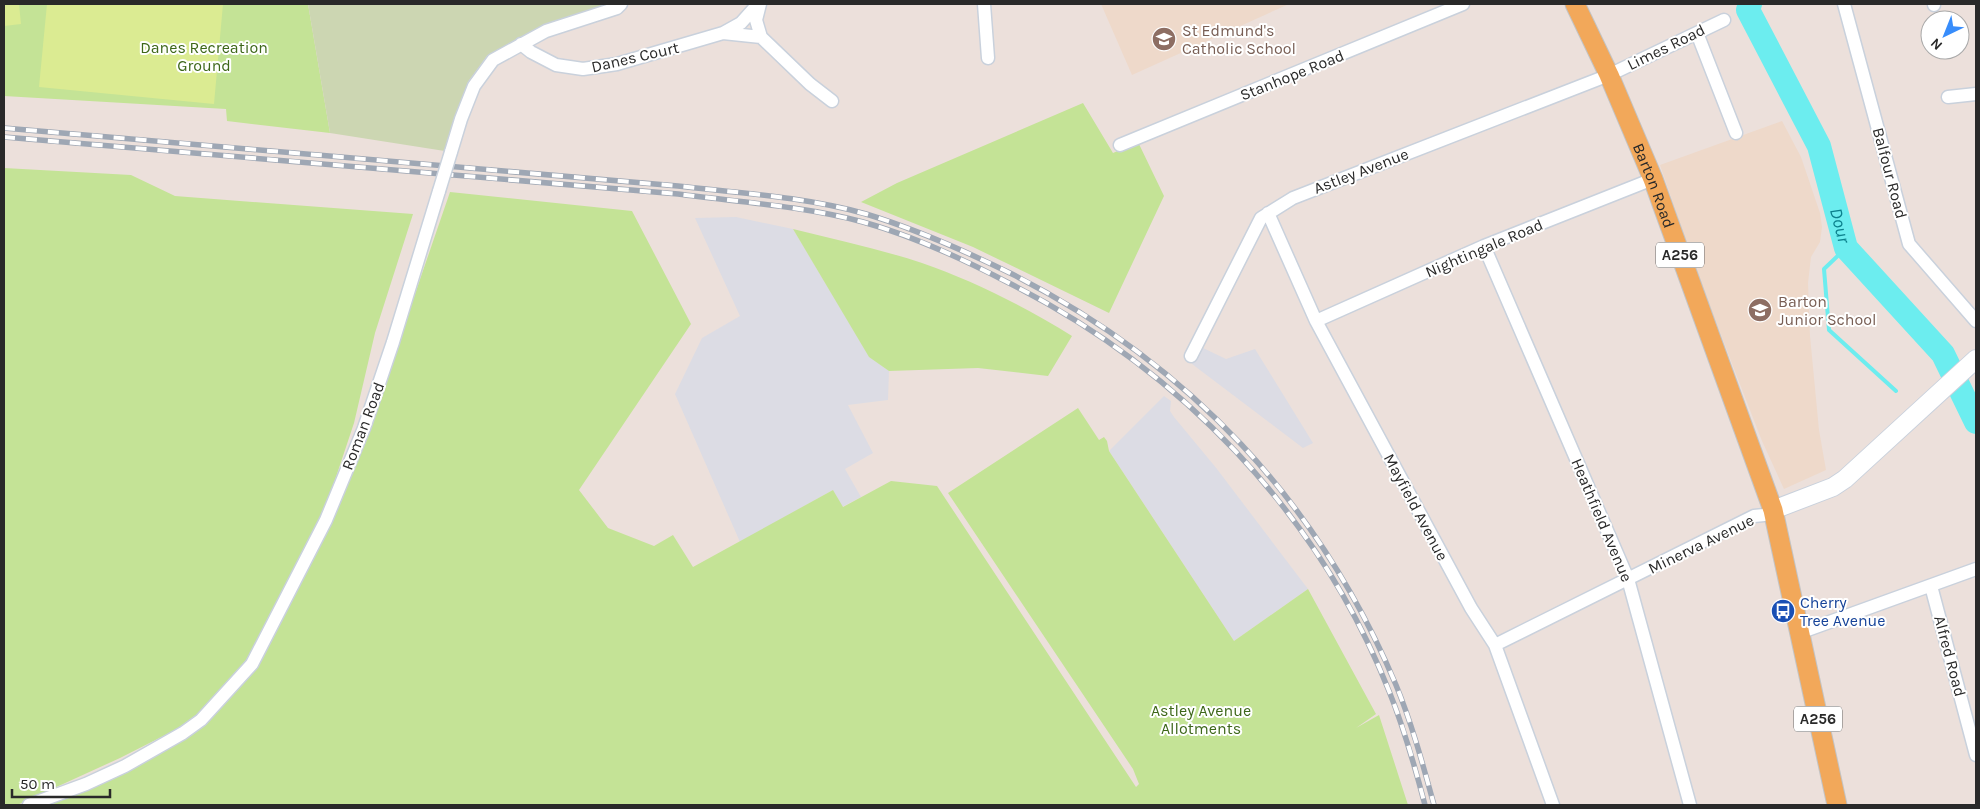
<svg xmlns="http://www.w3.org/2000/svg" width="1980" height="809" font-family="Karla,sans-serif">
<style>
.industrial{fill:#dcdce4}
.education{fill:#eed9ca}
.green{fill:#c4e396}
.cemetery{fill:#ccd6b2}
.pitch{fill:#dbeb92}
.lines{fill:none;stroke-linecap:round;stroke-linejoin:round}
.stream{stroke:#6cedef;stroke-width:4}
.river{stroke:#6cedef;stroke-width:24}
.street-casing{stroke:#c9d1dc;stroke-width:15}
.secondary-casing{stroke:#c9d1dc;stroke-width:20}
.primary-casing{stroke:#c3c3c3;stroke-width:21}
.street{stroke:#fff;stroke-width:12}
.secondary{stroke:#fff;stroke-width:18}
.primary{stroke:#f2a85a;stroke-width:19}
.rail-casing{stroke:#9ea7b4;stroke-width:5.5}
.rail{stroke:#fff;stroke-width:4;stroke-dasharray:11;stroke-linecap:butt}
.street-bridge-casing{stroke:#c9d1dc;stroke-width:15;stroke-linecap:butt}
.street-bridge{stroke:#fff;stroke-width:12}
.labels{text-anchor:middle;dominant-baseline:central;stroke-width:4;stroke-linejoin:round;paint-order:stroke}
.shield{fill:#fff;stroke:#696969;stroke-width:1}
.shield-label{font-size:15px;font-weight:bold;fill:#292929}
.education-label{font-size:16px;fill:#785e54;stroke:#fff;text-anchor:start}
.park-label{font-size:16px;fill:#3d6719;stroke:#fff}
.street-label{font-size:16px;fill:#292929;stroke:#fff}
.transit-label{font-size:16px;fill:#164399;stroke:#fff;text-anchor:start}
.water-label{font-size:18px;font-style:italic;fill:#0c818d;stroke:#fff}
</style>
<rect width="100%" height="100%" fill="#ece0db"/>
<path class="industrial" d="M 736,217 L 793,229 L 869,356 L 889,371 L 888,400 L 848,405 L 873,453 L 845,469 L 861,497 L 842,507 L 833,490 L 740,542 L 675,394 L 702,338 L 740,316 L 695,218 Z
M 1201,347 L 1226,359 L 1255,349 L 1313,443 L 1303,448 L 1192,364 Z
M 1164,396 L 1171,401 L 1170,411 L 1174,417 L 1217,469 L 1308,589 L 1234,641 L 1109,451 Z"/>
<path class="education" d="M 1101,4 L 1289,4 L 1132,75 Z
M 1782,121 L 1801,157 L 1820,213 L 1822,227 L 1820,242 L 1811,257 L 1808,283 L 1810,336 L 1819,430 L 1826,470 L 1784,489 L 1762,441 L 1736,374 L 1696,270 L 1660,165 Z"/>
<path class="green" d="M 4,4 L 308,4 L 330,133 L 227,121 L 226,109 L 4,96 Z
M 1083,103 L 1113,153 L 1138,142 L 1164,196 L 1109,313 L 973,247 L 861,202 L 897,183 Z
M 4,168 L 131,175 L 175,196 L 413,214 L 375,333 L 354,423 L 321,522 L 252,664 L 189,723 L 120,758 L 17,805 L 4,805 Z
M 450,192 L 632,211 L 691,324 L 579,490 L 608,528 L 654,546 L 673,535 L 693,567 L 833,490 L 843,507 L 891,481 L 937,486 L 1136,787 L 1139,784 L 1133,769 L 948,493 L 1078,408 L 1099,440 L 1104,437 L 1107,441 L 1109,451 L 1234,641 L 1308,589 L 1376,714 L 1356,728 L 1379,715 L 1408,805 L 48,805 L 113,779 L 208,720 L 256,663 L 370,425 Z
M 793,229 C 836,240 880,249 922,263 C 972,280 1027,308 1072,336 L 1048,376 L 978,368 L 889,371 L 869,357 Z"/>
<path class="cemetery" d="M 308,4 L 621,4 L 521,44 L 487,56 L 468,82 L 457,117 L 451,152 L 330,133 Z"/>
<path class="pitch" d="M 4,4 L 19,4 L 21,24 L 4,26 Z
M 47,4 L 223,4 L 214,104 L 39,87 Z"/>
<g class="lines">
<path class="stream" d="M 1846,248 L 1824,269 L 1829,330 L 1896,391"/>
<path class="river" id="s1" d="M 1750,4 L 1748,10 L 1819,146 L 1846,248 L 1943,354 L 1976,422"/>
<g class="street-casing">
<path id="street" d="M 760,4 L 756,20 L 761,37
M 984,4 L 988,58
M 1844,4 L 1909,244 L 1976,321
M 1934,4 L 1934,5
M 723,33 L 761,37 L 810,84 L 832,101
M 1697,33 L 1736,133
M 521,44 L 531,52 L 556,65 L 583,69 L 617,64 L 723,33 L 741,23 L 758,4
M 1948,97 L 1976,94
M 1120,145 L 1463,4
M 451,152 L 461,119 L 474,86 L 493,60 L 546,31 L 617,8 L 621,4
M 1268,213 L 1316,321 L 1471,608 L 1495,645 L 1553,805
M 1484,246 L 1628,579 L 1690,805
M 1316,321 L 1484,246 L 1653,179
M 1191,356 L 1261,218 L 1293,198 L 1609,75 L 1724,20
M 1931,586 L 1976,755
M 1799,633 L 1976,569
M 1495,645 L 1754,516 L 1764,515 L 1773,510
M 29,805 L 86,784 L 125,766 L 183,733 L 201,720 L 252,664 L 326,520 L 364,428 L 393,342 L 439,191"/>
</g>
<g class="secondary-casing">
<path id="secondary" d="M 1773,510 L 1833,487 L 1845,479 L 1976,359"/>
</g>
<g class="primary-casing">
<g id="primary">
<path id="s2" d="M 1575,4 L 1609,75 L 1653,179 L 1773,510 L 1837,805"/>
</g>
</g>
<use href="#street" class="street"/>
<use href="#secondary" class="secondary"/>
<use href="#primary" class="primary"/>
<g class="rail-casing">
<path id="rail" d="M 4,128 L 678,186 C 740,193 806,197 866,214 C 916,229 965,251 1012,274 C 1189,364 1319,502 1396,685 C 1412,724 1423,765 1434,805
M 4,137 L 678,194 C 739,202 803,206 863,222 C 913,236 961,258 1007,282 C 1179,368 1318,512 1389,691 C 1404,728 1415,767 1425,805"/>
</g>
<use href="#rail" class="rail"/>
<g class="street-bridge-casing">
<path id="street-bridge" d="M 439,191 L 451,152"/>
</g>
<use href="#street-bridge" class="street-bridge"/>
</g>
<defs>
<g id="school-disc" transform="scale(1.25)"><circle r="9.5" fill="#8d6e63" stroke="#fff"/><path d="M0-5L7-2L0 1L-7-2ZM-4 1L0 2.5L4 1V4Q0 6-4 4Z" fill="#fff"/></g>
<g id="bus-disc" transform="scale(1.25)"><circle r="9.5" fill="#1a4fb4" stroke="#fff"/><path d="M-5-6H5V4H4V6H2V4H-2V6H-4V4H-5ZM-3.5-4V0h7V-4ZM-3.5 1.2v1.5H-2V1.2ZM2 1.2v1.5H3.5V1.2Z" fill="#fff"/></g>
</defs>
<g fill-rule="evenodd">
<use href="#school-disc" x="1164" y="39"/>
<use href="#school-disc" x="1760" y="310"/>
<use href="#bus-disc" x="1783" y="611"/>
</g>
<g class="labels">
<g class="shield">
<rect x="1656" y="242.5" width="48" height="25" rx="4"/>
<rect x="1794" y="706.5" width="48" height="25" rx="4"/>
</g>
<g class="shield-label">
<text x="1680" y="255">A256</text>
<text x="1818" y="719">A256</text>
</g>
<g class="education-label">
<text x="1182" y="30">St Edmund's<tspan x="1182" dy="18">Catholic School</tspan></text>
<text x="1778" y="301">Barton<tspan x="1778" dy="18">Junior School</tspan></text>
</g>
<g class="park-label">
<text x="204" y="47">Danes Recreation<tspan x="204" dy="18">Ground</tspan></text>
<text x="1201" y="710">Astley Avenue<tspan x="1201" dy="18">Allotments</tspan></text>
</g>
<g class="street-label">
<text transform="translate(1666 47) rotate(-26)">Limes Road</text>
<text transform="translate(635 57) rotate(-13)">Danes Court</text>
<text transform="translate(1292 75) rotate(-22)">Stanhope Road</text>
<text transform="translate(1361 171) rotate(-21)">Astley Avenue</text>
<text transform="translate(1890 173) rotate(75)">Balfour Road</text>
<text stroke="none"><textPath href="#s2" startOffset="198">Barton Road</textPath></text>
<text transform="translate(1484 248) rotate(-23)">Nightingale Road</text>
<text transform="translate(363 426) rotate(-69)">Roman Road</text>
<text transform="translate(1416 507) rotate(62)">Mayfield Avenue</text>
<text transform="translate(1602 520) rotate(67)">Heathfield Avenue</text>
<text transform="translate(1701 544) rotate(-26)">Minerva Avenue</text>
<text transform="translate(1950 656) rotate(75)">Alfred Road</text>
</g>
<g class="transit-label">
<text x="1800" y="602">Cherry<tspan x="1800" dy="18">Tree Avenue</tspan></text>
</g>
<g class="water-label">
<text stroke="none"><textPath href="#s1" startOffset="242">Dour</textPath></text>
</g>
</g>
<rect width="1980" height="809" fill="none" stroke="#292929" stroke-width="10"/>
<g transform="translate(1945 35) rotate(223)"><circle r="24" fill="#ffffff" stroke="#a9a9a9"/>
<path d="M0-4L9 19L0 12L-9 19Z" fill="#388dfb"/>
<text y="-8" font-size="14" font-weight="bold" text-anchor="middle" fill="#292929">N</text>
</g>
<path d="M12 789v8h98v-8" fill="none" stroke="#292929" stroke-width="2.5"/>
<text x="20" y="789" font-size="15" fill="#292929" stroke="#ffffff" stroke-width="4" paint-order="stroke">50 m</text>
</svg>
